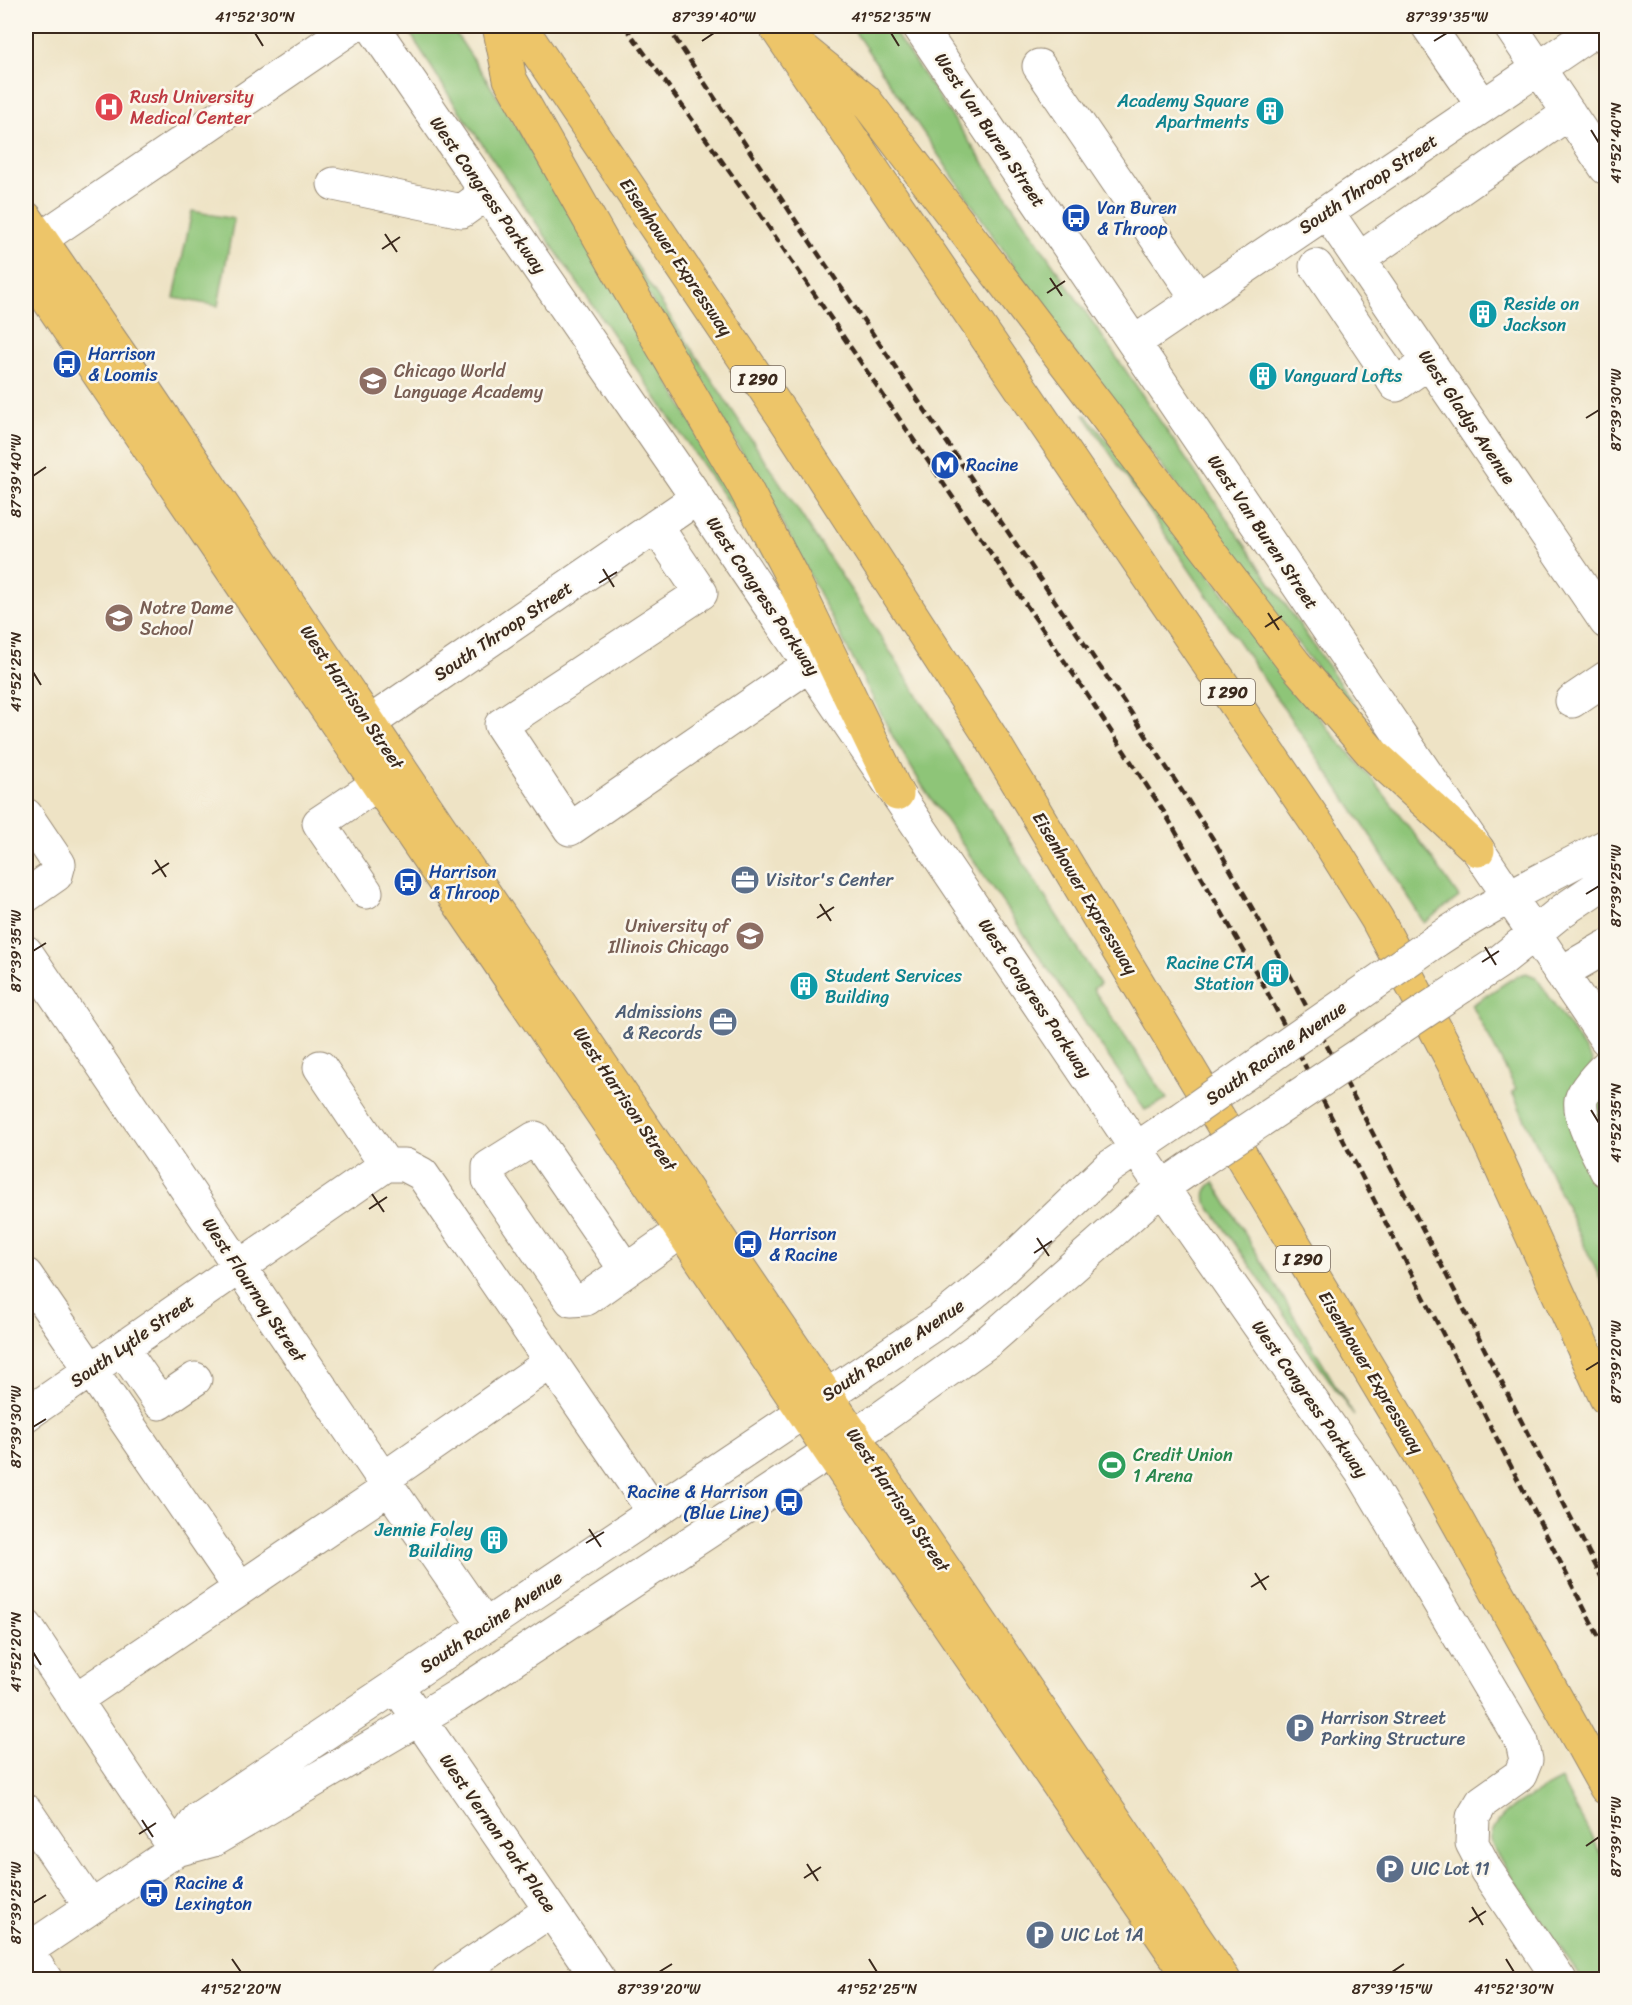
<svg xmlns="http://www.w3.org/2000/svg" width="1632" height="2005" font-family="Sriracha,sans-serif">
<style>
.green{fill:#8ec578;stroke:#64784b;stroke-width:1.5}
.lines{fill:none;stroke-linecap:round;stroke-linejoin:round}
.minor-casing{stroke:#948672;stroke-width:35}
.major-casing{stroke:#948672;stroke-width:35}
.highway-casing{stroke:#948672;stroke-width:35}
.minor{stroke:#fff;stroke-width:33}
.major{stroke:#edc569;stroke-width:33}
.highway{stroke:#edc569;stroke-width:33}
.rail{stroke:#3b2a1e;stroke-width:4.5;stroke-dasharray:9 4.5;stroke-linecap:butt}
.minor-bridge-casing{stroke:#948672;stroke-width:35;stroke-linecap:butt}
.minor-bridge{stroke:#fff;stroke-width:33}
.ticks{fill:none;stroke:#3b2a1e;stroke-width:2}
.labels{text-anchor:middle;dominant-baseline:central;stroke-width:5;stroke-linejoin:round;paint-order:stroke}
.shield{fill:#fbf7ec;stroke:#75685c;stroke-width:1.5}
.shield-label{font-size:16px;font-weight:bold;fill:#3b2a1e}
.health-label{font-size:18px;fill:#be3a42;stroke:#fbf7ec;text-anchor:start}
.culture-label{font-size:18px;fill:#0d838f;stroke:#fbf7ec;text-anchor:end}
.street-label{font-size:18px;fill:#3b2a1e;stroke:#fbf7ec}
.transit-label{font-size:18px;fill:#164399;stroke:#fbf7ec;text-anchor:start}
.education-label{font-size:18px;fill:#785e54;stroke:#fbf7ec;text-anchor:start}
.service-label{font-size:18px;fill:#4e5e75;stroke:#fbf7ec;text-anchor:start}
.leisure-label{font-size:18px;fill:#27864d;stroke:#fbf7ec;text-anchor:start}
.neatline{fill:none;stroke:#3b2a1e;stroke-width:2}
.ticks-label{font-size:15px;text-anchor:middle;fill:#3b2a1e}
</style>
<rect width="100%" height="100%" fill="#fbf7ec"/>
<filter id="ink" filterUnits="userSpaceOnUse"><feTurbulence type="fractalNoise" baseFrequency=".0167" numOctaves="2"/><feDisplacementMap in="SourceGraphic" scale="12" xChannelSelector="R" yChannelSelector="G"/><feConvolveMatrix kernelMatrix="1 2 1 2 8 2 1 2 1" color-interpolation-filters="sRGB"/></filter>
<filter id="wash" filterUnits="userSpaceOnUse"><feTurbulence type="fractalNoise" baseFrequency=".008" numOctaves="4" result="noise"/><feDisplacementMap in="SourceGraphic" scale="24" xChannelSelector="R" yChannelSelector="G"/><feGaussianBlur stdDeviation="1.35" result="paint"/><feColorMatrix in="noise" values="0 0 0 0 0 0 0 0 0 0 0 0 0 0 0 0 0 1.4 0 .05"/><feComposite in="paint" operator="in"/></filter>
<g filter="url(#wash)">
<rect width="100%" height="100%" fill="#eee3c5"/>
<path class="green" d="M 410,26 L 451,26 C 572,206 676,396 784,584 L 452,100 L 407,28 Z
M 851,26 L 890,26 L 1357,709 L 1354,712 L 1319,671 L 1059,333 Z
M 192,211 L 234,219 L 218,306 L 174,298 Z
M 617,236 L 858,601 L 1100,984 L 1093,989 L 1167,1099 L 1145,1110 L 923,787 L 893,737 L 776,510 L 614,237 Z
M 1084,415 L 1087,415 L 1328,729 L 1374,781 L 1421,843 L 1459,897 L 1424,923 L 1368,832 Z
M 1526,973 L 1536,977 L 1593,1062 L 1570,1120 L 1606,1202 L 1606,1291 L 1512,1092 L 1516,1089 L 1472,1005 L 1513,978 Z
M 1600,1083 L 1606,1092 L 1606,1123 L 1597,1127 L 1597,1086 Z
M 1214,1182 L 1354,1416 L 1206,1202 C 1204,1192 1207,1187 1214,1182 Z
M 1561,1780 L 1606,1864 L 1606,1979 L 1582,1979 L 1495,1852 C 1494,1848 1491,1843 1491,1839 C 1493,1811 1540,1792 1561,1780 Z"/>
</g>
<g filter="url(#ink)">
<g class="lines">
<g class="minor-casing">
<path id="minor" d="M 372,26 L 697,498 L 1175,1206 L 1363,1474 L 1522,1742 L 1526,1760 L 1520,1775 L 1482,1802 L 1473,1817 L 1472,1843 L 1486,1870 L 1560,1980
M 919,26 L 1606,1039
M 1428,26 L 1483,106
M 1510,26 L 1606,168
M 1039,66 L 1198,299
M 334,184 L 462,211 L 487,193
M 1327,212 L 1606,622
M 26,249 L 353,26
M 1359,259 L 1569,113
M 1316,266 L 1396,385 L 1429,362
M 1135,342 L 1601,26
M 656,526 L 701,593 L 501,725 L 570,829 L 809,665
M 1572,701 L 1606,678
M 369,723 L 697,498
M 26,815 L 59,864 L 56,875 L 26,896
M 366,892 L 319,823 L 400,769
M 1434,942 C 1489,905 1548,876 1606,846
M 26,952 L 383,1479 L 485,1626
M 1561,973 L 1606,947
M 1461,987 L 1499,962 L 1562,911 L 1596,888 L 1606,878
M 320,1067 L 386,1165
M 1606,1067 C 1599,1073 1583,1091 1581,1100 C 1578,1120 1598,1152 1606,1170
M 386,1165 L 405,1165 L 422,1174 L 654,1512
M 626,1270 L 535,1138 L 489,1167 L 489,1180 L 571,1300 L 586,1299 L 682,1231
M 26,1275 L 240,1588
M 122,1348 L 160,1403 L 195,1379
M 26,1415 L 386,1165
M 383,1479 L 551,1362
M 26,1626 L 176,1850
M 75,1700 L 389,1488
M 406,1700 L 599,1980
M 26,1811 L 91,1907
M 176,1850 L 199,1818 L 940,1320 L 998,1273 L 1108,1168 L 1179,1120
M 26,1950 L 46,1980
M 26,1951 L 176,1850 L 213,1840 L 456,1697 L 881,1418 L 990,1340 L 1163,1187 L 1202,1160
M 448,1980 L 551,1910"/>
</g>
<g class="major-casing">
<path id="major" d="M 26,218 L 148,395 L 438,825 L 1224,1980
M 26,267 L 682,1231 L 846,1475 L 1192,1980"/>
</g>
<g class="highway-casing">
<path id="highway" d="M 499,26 L 510,79 L 623,279 L 743,484 L 791,575 L 897,794
M 520,26 L 787,422 L 990,736 L 1424,1461 L 1606,1788
M 775,26 L 1326,837 L 1377,919 L 1454,1064 L 1606,1398
M 802,49 L 865,100 L 1295,664 L 1371,752 L 1478,850"/>
</g>
<use href="#minor" class="minor"/>
<use href="#major" class="major"/>
<use href="#highway" class="highway"/>
<path class="rail" d="M 625,26 L 757,210 L 1080,684 L 1166,815 L 1264,986 L 1606,1651
M 667,26 L 802,230 L 1130,711 L 1213,839 L 1291,977 L 1428,1239 L 1606,1586"/>
<g class="minor-bridge-casing">
<path id="minor-bridge" d="M 1179,1120 L 1434,942
M 1202,1160 L 1461,987"/>
</g>
<use href="#minor-bridge" class="minor-bridge"/>
</g>
</g>
<path class="ticks" d="M 255,33 L 263,46M 891,33 L 899,46M 702,41 L 714,33M 1434,41 L 1447,33M 1591,130 L 1599,143M 385,234 L 397,252M 382,249 L 400,237M 1050,278 L 1062,296M 1047,293 L 1065,281M 1586,418 L 1599,410M 33,476 L 46,467M 603,569 L 614,587M 599,583 L 617,572M 1268,613 L 1279,630M 1265,627 L 1282,616M 33,672 L 41,685M 155,860 L 166,877M 152,874 L 169,863M 1586,894 L 1599,886M 820,904 L 831,921M 817,918 L 834,907M 1485,947 L 1496,965M 33,951 L 46,943M 1482,962 L 1499,951M 1591,1110 L 1599,1123M 372,1194 L 384,1212M 369,1209 L 387,1197M 1037,1238 L 1049,1256M 1034,1253 L 1052,1241M 1586,1370 L 1599,1362M 33,1427 L 46,1419M 589,1529 L 601,1547M 586,1543 L 604,1532M 1255,1573 L 1266,1590M 1251,1587 L 1269,1576M 33,1652 L 41,1665M 142,1820 L 153,1837M 139,1834 L 156,1823M 1586,1846 L 1599,1837M 807,1864 L 818,1881M 804,1878 L 821,1867M 33,1903 L 46,1895M 1472,1907 L 1483,1925M 1469,1922 L 1486,1911M 232,1959 L 241,1972M 869,1959 L 877,1972M 1506,1959 L 1514,1972M 659,1972 L 672,1964M 1392,1972 L 1404,1964"/>
<defs>
<g id="hospital-disc" transform="scale(1.5)"><circle r="9.5" fill="#e0444e" stroke="#fbf7ec"/><path d="M-5-5h3v3.5h4V-5h3V5h-3V1.5h-4V5h-3Z" fill="#fff"/></g>
<g id="building-disc" transform="scale(1.5)"><circle r="9.5" fill="#0f9aa8" stroke="#fbf7ec"/><path d="M-4-6H4V6H1V3H-1V6H-4ZM-2.5-4.3h1.7v1.8h-1.7ZM.8-4.3h1.7v1.8H.8ZM-2.5-1h1.7V.8h-1.7ZM.8-1h1.7V.8H.8Z" fill="#fff"/></g>
<g id="bus-disc" transform="scale(1.5)"><circle r="9.5" fill="#1a4fb4" stroke="#fbf7ec"/><path d="M-5-6H5V4H4V6H2V4H-2V6H-4V4H-5ZM-3.5-4V0h7V-4ZM-3.5 1.2v1.5H-2V1.2ZM2 1.2v1.5H3.5V1.2Z" fill="#fff"/></g>
<g id="school-disc" transform="scale(1.5)"><circle r="9.5" fill="#8d6e63" stroke="#fbf7ec"/><path d="M0-5L7-2L0 1L-7-2ZM-4 1L0 2.5L4 1V4Q0 6-4 4Z" fill="#fff"/></g>
<g id="metro-disc" transform="scale(1.5)"><circle r="9.5" fill="#1a4fb4" stroke="#fbf7ec"/><path d="M-5.5 5V-5H-3L0 0L3-5H5.5V5H3V-.5L0 4L-3-.5V5Z" fill="#fff"/></g>
<g id="office-disc" transform="scale(1.5)"><circle r="9.5" fill="#5c6f8a" stroke="#fbf7ec"/><path d="M-6-3h4V-5.5h4V-3h4V5H-6ZM-1-4.5V-3h2v-1.5ZM-6 0V1H6V0Z" fill="#fff"/></g>
<g id="university-disc" transform="scale(1.5)"><circle r="9.5" fill="#8d6e63" stroke="#fbf7ec"/><path d="M0-5L7-2L0 1L-7-2ZM-4 1L0 2.5L4 1V4Q0 6-4 4Z" fill="#fff"/></g>
<g id="stadium-disc" transform="scale(1.5)"><circle r="9.5" fill="#2e9e5b" stroke="#fbf7ec"/><path d="M0-5a6.5 5 0 1 0 0 10a6.5 5 0 1 0 0-10ZM-3.5-1.8h7v3.6h-7Z" fill="#fff"/></g>
<g id="parking-disc" transform="scale(1.5)"><circle r="9.5" fill="#5c6f8a" stroke="#fbf7ec"/><path d="M-3.5-5.5H1a3.5 3.5 0 0 1 0 7H-1V5.5H-3.5ZM-1-3.4V-.6H.8a1.4 1.4 0 0 0 0-2.8Z" fill="#fff"/></g>
</defs>
<g fill-rule="evenodd">
<use href="#hospital-disc" x="109" y="107"/>
<use href="#building-disc" x="1270" y="111"/>
<use href="#bus-disc" x="1076" y="218"/>
<use href="#building-disc" x="1483" y="314"/>
<use href="#bus-disc" x="67" y="364"/>
<use href="#building-disc" x="1263" y="376"/>
<use href="#school-disc" x="373" y="381"/>
<use href="#metro-disc" x="945" y="465"/>
<use href="#school-disc" x="119" y="618"/>
<use href="#office-disc" x="745" y="880"/>
<use href="#bus-disc" x="408" y="882"/>
<use href="#university-disc" x="750" y="936"/>
<use href="#building-disc" x="1275" y="973"/>
<use href="#building-disc" x="804" y="986"/>
<use href="#office-disc" x="723" y="1022"/>
<use href="#bus-disc" x="748" y="1244"/>
<use href="#stadium-disc" x="1112" y="1465"/>
<use href="#bus-disc" x="789" y="1502"/>
<use href="#building-disc" x="494" y="1540"/>
<use href="#parking-disc" x="1300" y="1728"/>
<use href="#parking-disc" x="1390" y="1869"/>
<use href="#bus-disc" x="154" y="1893"/>
<use href="#parking-disc" x="1040" y="1935"/>
</g>
<g class="labels">
<g class="shield">
<rect x="731" y="366" width="54" height="26" rx="4.5"/>
<rect x="1201" y="679" width="54" height="26" rx="4.5"/>
<rect x="1276" y="1246" width="54" height="26" rx="4.5"/>
</g>
<g class="shield-label">
<text x="758" y="379">I 290</text>
<text x="1228" y="692">I 290</text>
<text x="1303" y="1259">I 290</text>
</g>
<g class="health-label">
<text x="130" y="97">Rush University<tspan x="130" dy="21">Medical Center</tspan></text>
</g>
<g class="culture-label">
<text x="1249" y="101">Academy Square<tspan x="1249" dy="21">Apartments</tspan></text>
<text x="1504" y="304" text-anchor="start">Reside on<tspan x="1504" dy="21">Jackson</tspan></text>
<text x="1284" y="376" text-anchor="start">Vanguard Lofts</text>
<text x="1254" y="963">Racine CTA<tspan x="1254" dy="21">Station</tspan></text>
<text x="825" y="976" text-anchor="start">Student Services<tspan x="825" dy="21">Building</tspan></text>
<text x="473" y="1530">Jennie Foley<tspan x="473" dy="21">Building</tspan></text>
</g>
<g class="street-label">
<text transform="translate(990 130) rotate(56)">West Van Buren Street</text>
<text transform="translate(1368 184) rotate(-34)">South Throop Street</text>
<text transform="translate(488 195) rotate(55)">West Congress Parkway</text>
<text transform="translate(676 257) rotate(56)">Eisenhower Expressway</text>
<text transform="translate(1467 417) rotate(56)">West Gladys Avenue</text>
<text transform="translate(1263 532) rotate(56)">West Van Buren Street</text>
<text transform="translate(763 596) rotate(56)">West Congress Parkway</text>
<text transform="translate(503 631) rotate(-34)">South Throop Street</text>
<text transform="translate(352 697) rotate(56)">West Harrison Street</text>
<text transform="translate(1085 893) rotate(59)">Eisenhower Expressway</text>
<text transform="translate(1035 998) rotate(56)">West Congress Parkway</text>
<text transform="translate(1276 1053) rotate(-35)">South Racine Avenue</text>
<text transform="translate(625 1099) rotate(56)">West Harrison Street</text>
<text transform="translate(254 1290) rotate(56)">West Flournoy Street</text>
<text transform="translate(132 1341) rotate(-35)">South Lytle Street</text>
<text transform="translate(893 1350) rotate(-34)">South Racine Avenue</text>
<text transform="translate(1371 1372) rotate(59)">Eisenhower Expressway</text>
<text transform="translate(1310 1399) rotate(55)">West Congress Parkway</text>
<text transform="translate(898 1500) rotate(56)">West Harrison Street</text>
<text transform="translate(491 1622) rotate(-34)">South Racine Avenue</text>
<text transform="translate(498 1833) rotate(55)">West Vernon Park Place</text>
</g>
<g class="transit-label">
<text x="1097" y="208">Van Buren<tspan x="1097" dy="21">&amp; Throop</tspan></text>
<text x="88" y="354">Harrison<tspan x="88" dy="21">&amp; Loomis</tspan></text>
<text x="966" y="465">Racine</text>
<text x="429" y="872">Harrison<tspan x="429" dy="21">&amp; Throop</tspan></text>
<text x="769" y="1234">Harrison<tspan x="769" dy="21">&amp; Racine</tspan></text>
<text x="768" y="1492" text-anchor="end">Racine &amp; Harrison<tspan x="768" dy="21">(Blue Line)</tspan></text>
<text x="175" y="1883">Racine &amp;<tspan x="175" dy="21">Lexington</tspan></text>
</g>
<g class="education-label">
<text x="394" y="371">Chicago World<tspan x="394" dy="21">Language Academy</tspan></text>
<text x="140" y="608">Notre Dame<tspan x="140" dy="21">School</tspan></text>
<text x="729" y="926" text-anchor="end">University of<tspan x="729" dy="21">Illinois Chicago</tspan></text>
</g>
<g class="service-label">
<text x="766" y="880">Visitor's Center</text>
<text x="702" y="1012" text-anchor="end">Admissions<tspan x="702" dy="21">&amp; Records</tspan></text>
<text x="1321" y="1718">Harrison Street<tspan x="1321" dy="21">Parking Structure</tspan></text>
<text x="1411" y="1869">UIC Lot 11</text>
<text x="1061" y="1935">UIC Lot 1A</text>
</g>
<g class="leisure-label">
<text x="1133" y="1455">Credit Union<tspan x="1133" dy="21">1 Arena</tspan></text>
</g>
</g>
<rect width="1632" height="2005" fill="none" stroke="#fbf7ec" stroke-width="66"/>
<rect x="33" y="33" width="1566" height="1939" class="neatline"/>
<g class="ticks-label">
<text x="255" y="22">41°52'30"N</text>
<text x="714" y="22">87°39'40"W</text>
<text x="891" y="22">41°52'35"N</text>
<text x="1447" y="22">87°39'35"W</text>
<text transform="translate(1616 143) rotate(-90)" y="5">41°52'40"N</text>
<text transform="translate(1616 410) rotate(-90)" y="5">87°39'30"W</text>
<text transform="translate(16 476) rotate(-90)" y="5">87°39'40"W</text>
<text transform="translate(16 672) rotate(-90)" y="5">41°52'25"N</text>
<text transform="translate(1616 886) rotate(-90)" y="5">87°39'25"W</text>
<text transform="translate(16 951) rotate(-90)" y="5">87°39'35"W</text>
<text transform="translate(1616 1123) rotate(-90)" y="5">41°52'35"N</text>
<text transform="translate(1616 1362) rotate(-90)" y="5">87°39'20"W</text>
<text transform="translate(16 1427) rotate(-90)" y="5">87°39'30"W</text>
<text transform="translate(16 1652) rotate(-90)" y="5">41°52'20"N</text>
<text transform="translate(1616 1837) rotate(-90)" y="5">87°39'15"W</text>
<text transform="translate(16 1903) rotate(-90)" y="5">87°39'25"W</text>
<text x="241" y="1994">41°52'20"N</text>
<text x="659" y="1994">87°39'20"W</text>
<text x="877" y="1994">41°52'25"N</text>
<text x="1392" y="1994">87°39'15"W</text>
<text x="1514" y="1994">41°52'30"N</text>
</g>
</svg>
